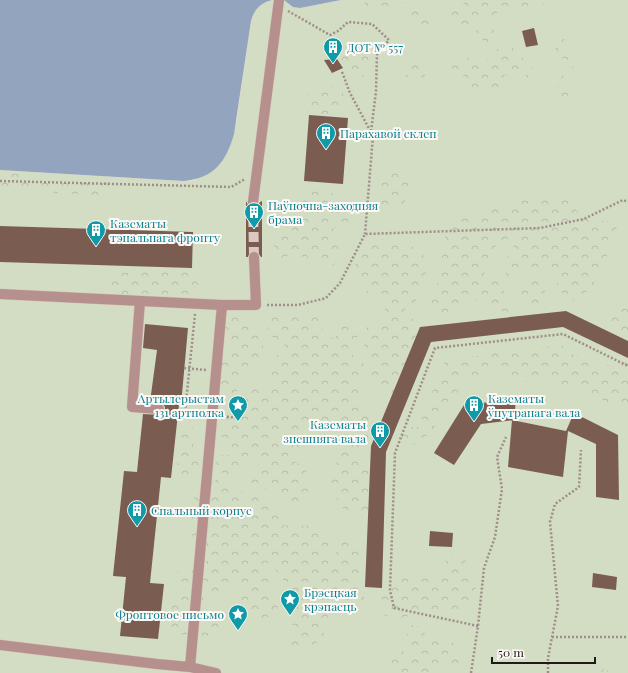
<svg xmlns="http://www.w3.org/2000/svg" width="628" height="673" font-family="'Playfair Display',serif">
<style>
.grass{fill:#d3ddc4}
.forest{fill:url(#forest-crowns)}
.water{fill:#93a4be}
.building{fill:#7a5c51}
.lines{fill:none;stroke-linecap:round;stroke-linejoin:round}
.minor-tunnel{stroke:#dcc8c1;stroke-width:10;stroke-dasharray:10 5;stroke-linecap:butt}
.minor-casing{stroke:#d5c2bb;stroke-width:11}
.path{stroke:#9e8e89;stroke-width:2.5;stroke-dasharray:2 2;stroke-linecap:butt}
.minor{stroke:#b5908d;stroke-width:10}
.labels{text-anchor:middle;dominant-baseline:central;stroke-width:4;stroke-linejoin:round;paint-order:stroke}
.culture-label{font-size:12px;fill:#0d838f;stroke:#fdf9f7;text-anchor:start}
</style>
<defs>
<pattern id="forest-crowns" width="20" height="18" patternUnits="userSpaceOnUse"><rect width="20" height="18" fill="#d3ddc4"/><path d="M2 6a3 3 0 1 1 6 0M12 15a3 3 0 1 1 6 0" fill="none" stroke="#b5bda8"/></pattern>
</defs>
<rect width="100%" height="100%" fill="#fde7df"/>
<path class="grass" d="M 272,0 L 285,0 L 293,7 L 300,8 L 341,0 L 628,0 L 628,673 L 0,673 L 0,170 L 184,181 L 195,180 L 236,123 L 251,21 C 254,10 260,3 272,0 Z"/>
<path class="forest" d="M 364,0 L 417,0 L 413,3 L 402,3 L 389,16 L 366,8 Z
M 461,0 L 544,0 L 545,3 L 532,8 L 510,7 L 487,18 L 480,14 L 473,19 L 465,30 L 454,27 L 448,13 L 453,8 L 466,7 Z
M 414,10 L 424,10 L 434,19 L 430,27 L 418,29 L 409,22 L 406,15 Z
M 482,24 L 494,28 L 496,38 L 489,45 L 478,37 L 476,29 Z
M 559,35 L 569,44 L 566,49 L 571,53 L 575,64 L 569,73 L 563,74 L 565,91 L 573,94 L 573,103 L 563,102 L 558,91 L 557,69 L 562,70 L 566,67 L 562,57 L 556,52 L 554,39 Z
M 355,46 L 359,53 L 367,49 L 369,57 L 369,71 L 361,78 L 347,70 L 336,53 L 340,47 Z
M 512,47 L 534,70 L 533,75 L 528,79 L 526,75 L 520,72 L 518,77 L 504,75 L 506,82 L 501,90 C 494,88 489,90 482,88 L 483,93 L 477,98 C 466,92 465,86 463,74 L 457,76 L 450,65 L 455,57 L 459,58 L 462,63 L 470,56 L 476,64 L 487,62 L 489,52 L 500,48 Z
M 409,61 L 420,62 L 426,71 L 424,79 L 416,83 L 406,76 L 404,69 Z
M 329,85 L 343,90 L 344,109 L 329,121 L 313,120 L 305,108 L 308,94 L 319,87 Z
M 398,164 L 406,171 L 414,188 L 405,196 L 405,211 L 381,207 L 376,186 L 384,170 Z
M 0,173 L 18,174 L 29,178 L 73,177 L 78,179 L 86,177 L 112,180 L 114,190 L 104,196 L 54,193 L 48,187 L 9,192 L 0,192 Z
M 319,189 L 330,191 L 345,205 L 349,221 L 344,228 L 333,228 L 340,243 L 340,260 L 333,265 L 321,261 L 307,244 L 304,249 L 309,259 L 293,254 L 278,259 L 273,249 L 279,235 L 293,230 L 287,225 L 294,213 L 300,220 L 306,217 L 296,207 L 300,191 Z
M 544,197 L 554,203 L 566,198 L 584,219 L 617,222 L 616,238 L 606,249 L 609,269 L 597,274 L 593,287 L 570,303 L 557,286 L 558,276 L 550,268 L 540,269 L 545,289 L 546,309 L 526,305 L 519,292 L 535,275 L 521,267 L 519,281 L 507,276 L 500,260 L 509,256 L 516,250 L 507,238 C 490,249 487,256 484,276 L 500,283 L 512,307 L 507,313 L 494,309 L 483,301 L 466,299 L 453,315 L 444,319 L 427,305 L 437,287 L 439,262 L 448,245 L 441,227 L 461,211 L 480,215 L 488,205 L 499,201 L 511,210 L 521,200 L 532,201 Z
M 379,239 L 407,242 L 424,256 L 426,274 L 423,287 L 414,304 L 404,310 L 413,319 L 426,340 L 403,390 L 384,395 L 369,378 L 371,364 L 363,342 L 368,323 L 386,319 L 384,303 L 368,294 L 360,281 L 348,277 L 366,246 Z
M 174,269 L 190,274 L 200,286 L 193,297 L 168,299 L 127,296 L 112,291 L 110,279 L 122,273 L 146,270 L 157,274 Z
M 617,304 L 628,310 L 628,338 L 608,327 L 604,315 Z
M 235,309 C 256,317 256,332 265,351 L 257,363 L 248,370 L 241,369 L 239,389 L 229,398 L 219,394 L 221,381 L 226,377 L 221,371 L 223,349 L 231,350 L 224,340 L 225,318 Z
M 307,311 L 318,319 L 326,337 L 335,338 L 341,327 L 339,315 L 346,313 L 358,329 L 356,344 L 347,352 L 363,360 L 365,371 L 353,383 L 361,397 L 356,404 L 362,405 L 372,424 L 368,433 L 371,435 L 361,457 L 379,482 L 372,506 L 360,515 L 346,513 L 335,496 L 329,470 L 338,461 L 332,451 L 339,448 L 342,443 L 337,437 L 330,441 L 316,434 L 313,427 L 300,436 L 309,441 L 309,451 L 295,450 L 292,460 L 306,469 L 309,497 L 300,508 L 288,508 L 267,489 L 250,487 L 246,477 L 255,471 L 259,463 L 252,456 L 242,461 L 240,473 L 225,475 L 214,466 L 218,455 L 230,455 L 216,423 L 220,410 L 227,415 L 230,413 L 230,407 L 242,396 L 259,387 L 271,393 L 275,385 L 269,372 L 273,359 L 287,347 L 273,338 L 267,328 L 272,317 Z
M 553,346 L 565,346 L 575,356 L 583,357 L 590,365 L 602,370 L 610,363 L 618,359 L 628,363 L 628,410 C 608,403 587,395 572,380 L 566,387 L 544,373 L 532,383 L 498,372 L 488,367 L 482,375 L 464,375 L 457,389 L 459,396 L 449,399 L 442,412 L 431,415 L 435,427 L 420,442 L 412,445 L 396,438 L 402,424 L 408,427 L 423,427 L 422,417 L 445,361 L 462,356 L 477,356 L 499,347 L 516,354 L 527,356 L 530,349 Z
M 183,426 L 202,430 L 193,443 L 200,468 L 186,477 L 176,472 Z
M 219,478 L 247,494 L 266,497 L 283,510 L 279,525 L 300,526 L 317,525 L 329,541 L 328,558 L 335,561 L 338,541 L 345,538 L 363,559 L 357,580 L 368,607 L 350,610 L 340,595 L 328,612 L 327,627 L 320,641 L 291,655 L 283,641 L 296,633 L 287,610 L 289,593 L 280,574 L 265,561 L 263,573 L 271,584 L 271,591 L 277,597 L 278,616 L 253,619 L 238,608 L 239,588 L 233,581 L 215,595 L 203,594 L 203,611 L 219,623 L 219,630 L 210,639 L 198,634 L 178,635 L 166,623 L 168,600 L 177,603 L 181,594 L 175,571 L 184,575 L 190,562 L 205,565 L 207,558 L 193,547 L 191,516 L 195,494 Z
M 447,553 L 464,558 C 468,566 477,579 476,588 C 475,596 465,609 461,616 L 433,611 L 400,618 L 382,615 L 382,597 L 396,575 L 447,574 L 445,563 Z
M 408,624 L 422,627 L 428,641 L 451,638 L 464,664 L 459,671 L 449,672 L 443,663 L 436,666 L 434,673 L 393,673 L 390,656 L 398,648 L 412,657 L 417,655 L 407,641 Z
M 599,664 L 604,670 L 621,673 L 591,673 L 589,670 Z"/>
<path class="water" d="M 0,0 L 272,0 C 260,3 254,10 251,21 L 234,134 C 226,162 214,178 184,181 L 0,170 Z
M 284,0 L 341,0 L 300,8 L 293,7 Z"/>
<path class="building" d="M 534,28 L 538,45 L 526,47 L 522,31 Z
M 337,59 L 343,68 L 332,73 L 324,60 Z
M 309,115 L 348,118 L 343,184 L 304,181 Z
M 246,201 L 249,207 L 253,208 L 258,206 L 260,202 L 262,201 L 262,257 L 261,257 L 257,251 L 254,251 L 250,252 L 248,257 L 246,257 Z
M 0,226 L 193,232 L 192,268 L 0,262 Z
M 566,311 L 628,341 L 628,358 L 563,327 L 431,342 L 386,452 L 382,588 L 365,587 L 371,446 L 420,327 Z
M 145,324 L 188,328 L 181,405 L 179,404 L 171,478 L 161,477 L 150,583 L 164,584 L 158,639 L 120,636 L 126,577 L 113,576 L 124,471 L 137,472 L 143,414 L 161,415 L 165,410 L 165,407 L 162,403 L 150,402 L 157,350 L 143,348 Z
M 516,399 L 514,420 L 481,424 L 454,465 L 434,453 L 464,405 Z
M 574,413 L 618,435 L 619,500 L 596,497 L 596,444 L 568,431 L 563,477 L 508,467 L 512,420 L 566,431 Z
M 430,531 L 453,533 L 452,547 L 429,546 Z
M 593,573 L 617,577 L 616,590 L 592,587 Z"/>
<g class="lines">
<path class="minor-tunnel" d="M 253,202 L 254,257"/>
<g class="minor-casing">
<path id="minor" d="M 253,202 L 279,0
M 0,294 L 222,305 L 256,305 L 254,257
M 140,301 L 132,407 L 159,409
M 0,645 L 157,664 L 190,667 L 216,673
M 190,667 L 222,305"/>
</g>
<path class="path" d="M 288,11 L 330,35 L 338,31 L 348,22 L 372,24 L 389,40 L 377,54 L 376,91 L 371,132
M 342,72 L 350,93 L 373,136 L 365,234
M 0,181 L 231,187 L 245,179
M 267,305 L 298,305 L 326,298 L 340,283 L 365,234 L 540,228 L 584,219 L 623,200 L 628,202
M 195,314 L 185,412 L 202,413
M 184,368 L 206,370
M 223,416 L 236,418
M 478,626 L 394,608 L 390,590 L 395,453 L 435,348 L 563,334 L 628,366
M 552,637 L 628,637
M 471,673 L 478,626 L 484,568 L 495,537 L 502,489 L 497,457 L 506,437
M 548,673 L 548,658 L 558,606 L 550,522 L 555,504 L 579,487 L 581,450"/>
<use href="#minor" class="minor"/>
</g>
<defs>
<g id="building-pin" transform="scale(1)"><path d="M0 17L-7.5 6A9.5 9.5 0 1 1 7.5 6Z" fill="#0f9aa8" stroke="#fdf9f7"/><path d="M-4-6H4V6H1V3H-1V6H-4ZM-2.5-4.3h1.7v1.8h-1.7ZM.8-4.3h1.7v1.8H.8ZM-2.5-1h1.7V.8h-1.7ZM.8-1h1.7V.8H.8Z" fill="#fff"/></g>
<g id="sight-pin" transform="scale(1)"><path d="M0 17L-7.5 6A9.5 9.5 0 1 1 7.5 6Z" fill="#0f9aa8" stroke="#fdf9f7"/><path d="M0-6L1.8-2.2L6-1.7L2.9 1.2L3.7 5.4L0 3.3L-3.7 5.4L-2.9 1.2L-6-1.7L-1.8-2.2Z" fill="#fff"/></g>
</defs>
<g fill-rule="evenodd">
<use href="#building-pin" x="333" y="47"/>
<use href="#building-pin" x="326" y="133"/>
<use href="#building-pin" x="254" y="212"/>
<use href="#building-pin" x="96" y="230"/>
<use href="#sight-pin" x="238" y="405"/>
<use href="#building-pin" x="474" y="405"/>
<use href="#building-pin" x="380" y="431"/>
<use href="#building-pin" x="137" y="510"/>
<use href="#sight-pin" x="290" y="599"/>
<use href="#sight-pin" x="238" y="614"/>
</g>
<g class="labels">
<g class="culture-label">
<text x="347" y="47">ДОТ № 557</text>
<text x="340" y="133">Парахавой склеп</text>
<text x="268" y="205">Паўночна-заходняя<tspan x="268" dy="14">брама</tspan></text>
<text x="110" y="223">Казематы<tspan x="110" dy="14">тэнальнага фронту</tspan></text>
<text x="224" y="398" text-anchor="end">Артылерыстам<tspan x="224" dy="14">131 артполка</tspan></text>
<text x="488" y="398">Казематы<tspan x="488" dy="14">ўнутранага вала</tspan></text>
<text x="366" y="424" text-anchor="end">Казематы<tspan x="366" dy="14">знешняга вала</tspan></text>
<text x="151" y="510">Спальный корпус</text>
<text x="304" y="592">Брэсцкая<tspan x="304" dy="14">крэпасць</tspan></text>
<text x="224" y="614" text-anchor="end">Фронтовое письмо</text>
</g>
</g>
<path d="M492 657v6h103v-6" fill="none" stroke="#211917" stroke-width="2"/>
<text x="498" y="657" font-size="12" fill="#211917" stroke="#fdf9f7" stroke-width="3" paint-order="stroke">50 m</text>
</svg>
